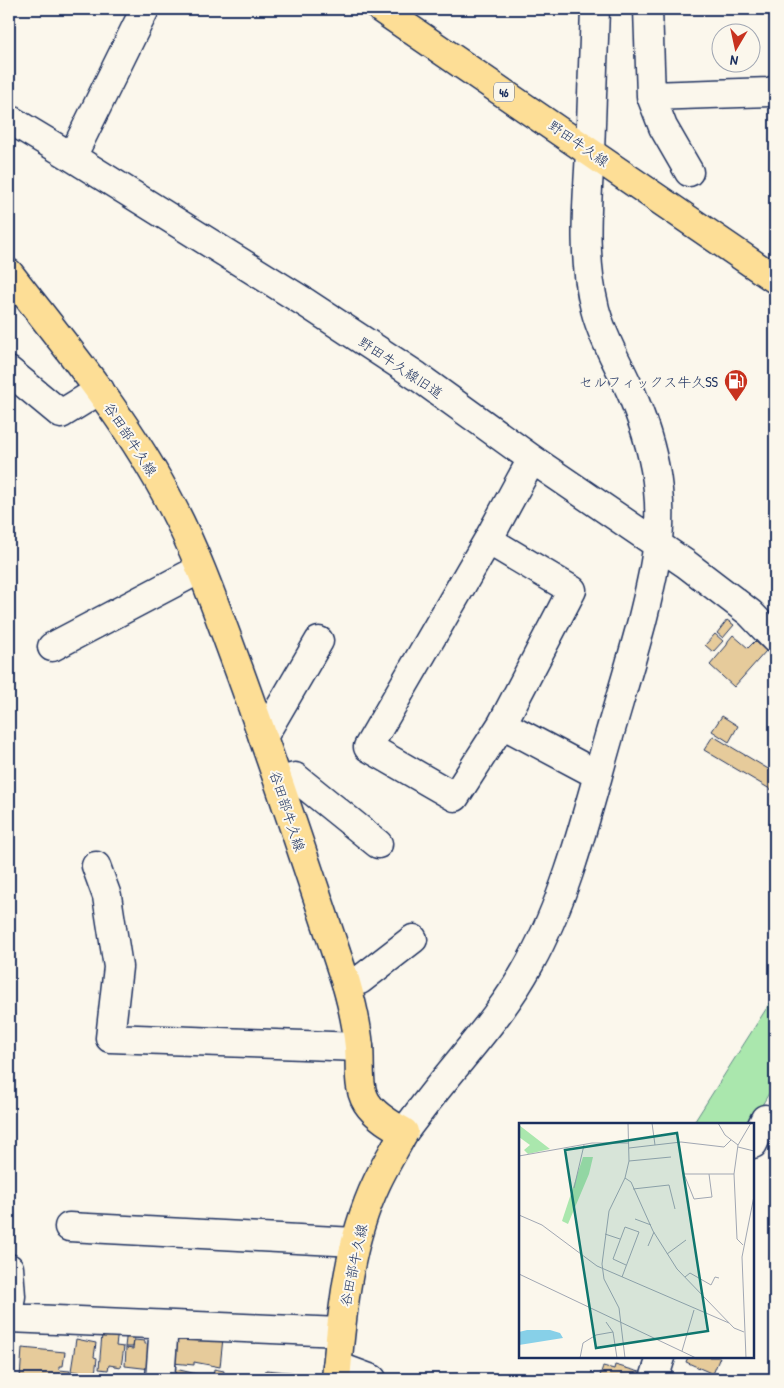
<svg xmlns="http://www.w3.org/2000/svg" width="784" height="1388" font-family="'Patrick Hand','Klee One',sans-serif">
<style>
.green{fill:#aae7ad;stroke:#628b86}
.building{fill:#e6cb9b;stroke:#1b2f5e}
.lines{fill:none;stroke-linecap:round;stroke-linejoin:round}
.minor-casing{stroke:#1b2f5e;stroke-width:31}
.major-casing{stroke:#1b2f5e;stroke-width:31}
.minor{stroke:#fbf7ec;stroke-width:28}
.major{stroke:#fdde96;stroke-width:28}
.labels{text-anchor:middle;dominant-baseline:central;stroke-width:4;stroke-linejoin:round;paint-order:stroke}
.shield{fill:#fbf7ec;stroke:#5e6b89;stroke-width:1}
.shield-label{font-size:12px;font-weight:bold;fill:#1b2f5e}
.street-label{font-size:14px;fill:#1b2f5e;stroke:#fbf7ec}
.poi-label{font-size:14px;fill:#1b2f5e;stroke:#fbf7ec;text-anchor:end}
.inset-road{fill:none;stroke:#a1a7b3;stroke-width:1}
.view{fill:#0f766e;fill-opacity:0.15;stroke:#0f766e;stroke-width:2.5}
.inset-edge{fill:none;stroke:#1b2f5e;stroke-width:2.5}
</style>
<rect width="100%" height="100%" fill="#fbf7ec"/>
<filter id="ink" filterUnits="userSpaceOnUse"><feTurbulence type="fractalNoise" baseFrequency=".02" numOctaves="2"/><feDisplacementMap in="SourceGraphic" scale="10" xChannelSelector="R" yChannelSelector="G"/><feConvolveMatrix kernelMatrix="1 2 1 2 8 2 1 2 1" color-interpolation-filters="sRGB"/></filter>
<g filter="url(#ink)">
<path class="green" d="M 775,995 L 775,1083 L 751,1124 L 693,1124 Z"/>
<path class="building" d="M 727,620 L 734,625 L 723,638 L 717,633 Z
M 715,634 L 723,641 L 713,652 L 705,645 Z
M 733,635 L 748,648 L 755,641 L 766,651 L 734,687 L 710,665 L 727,645 L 728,641 Z
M 722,716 L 738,726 L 729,742 L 712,731 Z
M 713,736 L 775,773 L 775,792 L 704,750 Z
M 127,1330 L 135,1331 L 133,1347 L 125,1347 Z
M 118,1331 L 116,1346 L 124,1347 L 121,1367 L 109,1365 L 108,1370 L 99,1369 L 102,1334 Z
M 176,1333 L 223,1338 L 220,1367 L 194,1362 L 194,1365 L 173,1363 Z
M 76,1339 L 96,1343 L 94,1357 L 97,1358 L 95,1374 L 71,1371 Z
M 134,1340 L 145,1341 L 145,1344 L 153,1345 L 151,1369 L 125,1366 L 126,1348 L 133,1349 Z
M 22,1348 L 65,1352 L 63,1366 L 59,1366 L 59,1370 L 70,1371 L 69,1379 L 20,1379 Z
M 688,1357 L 720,1357 L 713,1374 L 686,1362 Z
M 615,1365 L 640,1372 L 638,1379 L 599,1379 L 603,1366 L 614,1369 Z
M 171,1368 L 201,1375 L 201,1379 L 170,1379 Z
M 214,1369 L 224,1371 L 223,1379 L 213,1378 Z
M 266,1370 L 309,1374 L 308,1379 L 265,1379 Z"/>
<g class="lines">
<g class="minor-casing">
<path id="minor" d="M 648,9 L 651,96 L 663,127 L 689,172
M 651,96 L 770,92 L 775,90
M 9,119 L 72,157 L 306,303 L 417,376 L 532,459 L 686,564 L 750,613 L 775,639
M 72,157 L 145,9
M 9,371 L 61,414 L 100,390
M 488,540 L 572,590 L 502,724 L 455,797 L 368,747 L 488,540 L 532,459
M 52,647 L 200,569
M 502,724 L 598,775
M 263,737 L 319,641
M 279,781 L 295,777 L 378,844
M 96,866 L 107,896 L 118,967 L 110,1038 L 359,1047
M 346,983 L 360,980 L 413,939
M 404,1132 C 416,1116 428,1100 441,1084 C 472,1045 506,1008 530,963 C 568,894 587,812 609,736 C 620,698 632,659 642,621 C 653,577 663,535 658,490 C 655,459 645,426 633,397 C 621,368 603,340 595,309 C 582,257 587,205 590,153 C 592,105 593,57 595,9
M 753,1144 L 765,1119
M 69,1227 L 355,1242
M 9,1268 L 11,1296 L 9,1310
M 9,1318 L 340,1332
M 337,1366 L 372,1379
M 160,1379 L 164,1325
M 654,1379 L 661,1357"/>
</g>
<g class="major-casing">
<path id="major" d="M 381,9 L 775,279
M 9,273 C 66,347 128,420 171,504 C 199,557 218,614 239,670 C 277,774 311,878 346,983 C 352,1004 357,1025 359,1047 C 361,1067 356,1091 370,1107 C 379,1118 392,1125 404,1132 C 395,1149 385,1165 377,1182 C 348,1243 342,1313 336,1379"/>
</g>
<use href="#minor" class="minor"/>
<use href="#major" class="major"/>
</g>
</g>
<defs>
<g id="fuel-pin" transform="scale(1.25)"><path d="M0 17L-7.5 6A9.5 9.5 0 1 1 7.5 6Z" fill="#c8321e" stroke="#fbf7ec"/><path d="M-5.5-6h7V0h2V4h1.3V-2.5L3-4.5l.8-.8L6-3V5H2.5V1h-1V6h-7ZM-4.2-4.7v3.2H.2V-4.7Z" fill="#fff"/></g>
</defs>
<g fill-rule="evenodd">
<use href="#fuel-pin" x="736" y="381"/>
</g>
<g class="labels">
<rect class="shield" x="494" y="82.5" width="20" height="19" rx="4"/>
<g class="shield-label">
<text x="504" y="92">46</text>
</g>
<g class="street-label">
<text transform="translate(579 143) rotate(35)">野田牛久線</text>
<text transform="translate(401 367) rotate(34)">野田牛久線旧道</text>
<text transform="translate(131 439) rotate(57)">谷田部牛久線</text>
<text transform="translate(288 811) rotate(72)">谷田部牛久線</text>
<text transform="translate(353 1265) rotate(-78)">谷田部牛久線</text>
</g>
<g class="poi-label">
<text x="718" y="381">セルフィックス牛久SS</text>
</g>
</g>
<g transform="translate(519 1123)">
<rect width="235" height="235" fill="#fbf7ec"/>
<path d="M 0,2 L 31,26 L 9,31 L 5,27 L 11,22 L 0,14 ZM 64,34 L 74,34 L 70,51 L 49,101 L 43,98 Z" fill="#aae7ad"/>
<path d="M 8,207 L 31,207 L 41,210 L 44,215 L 0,222 L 0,209 Z" fill="#87d0e8"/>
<path class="inset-road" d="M 109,0 L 110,38 L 106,55 L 112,59 L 134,108 L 158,146 L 215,205 L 225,209M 133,0 L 136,22M 199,0 L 206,12 L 219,22 L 215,51 L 218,116 L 224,122M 158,11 L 165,51 L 175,76 L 193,74 L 190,51M 219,22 L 232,0M 219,24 L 235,28M 110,25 L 162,19 L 205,24 L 212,17M 0,33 L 73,20 L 110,20M 110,38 L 152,34M 165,51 L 215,51M 55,65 L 65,22M 114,66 L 150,62 L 156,86M 0,92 L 23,102 L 78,143 L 210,200M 116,96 L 132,102M 86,111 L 101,116M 129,123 L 135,109M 148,131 L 167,117M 0,151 L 177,235M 103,154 L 120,109 L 106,104 L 94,136 L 107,142M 166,154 L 171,150 L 192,162 L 196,154 L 200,155M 87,199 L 94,209 L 98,235M 163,228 L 175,187M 61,235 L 64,220 L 77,212 L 94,209M 106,235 L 100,185 L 85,156 L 83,141 L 90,88 L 106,55M 227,235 L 223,134 L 235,73"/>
<path class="view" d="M 158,10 L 189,208 L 77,225 L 46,27 Z"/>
<rect width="235" height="235" class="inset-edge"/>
</g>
<rect width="784" height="1388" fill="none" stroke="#fbf7ec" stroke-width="30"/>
<rect x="15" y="15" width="754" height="1358" fill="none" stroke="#1b2f5e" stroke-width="2" filter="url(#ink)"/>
<g transform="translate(736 48) rotate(189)"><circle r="24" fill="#fbf7ec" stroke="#a1a7b3"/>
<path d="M0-4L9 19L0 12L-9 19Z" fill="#c8321e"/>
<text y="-8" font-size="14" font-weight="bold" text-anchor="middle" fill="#1b2f5e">N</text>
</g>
</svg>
